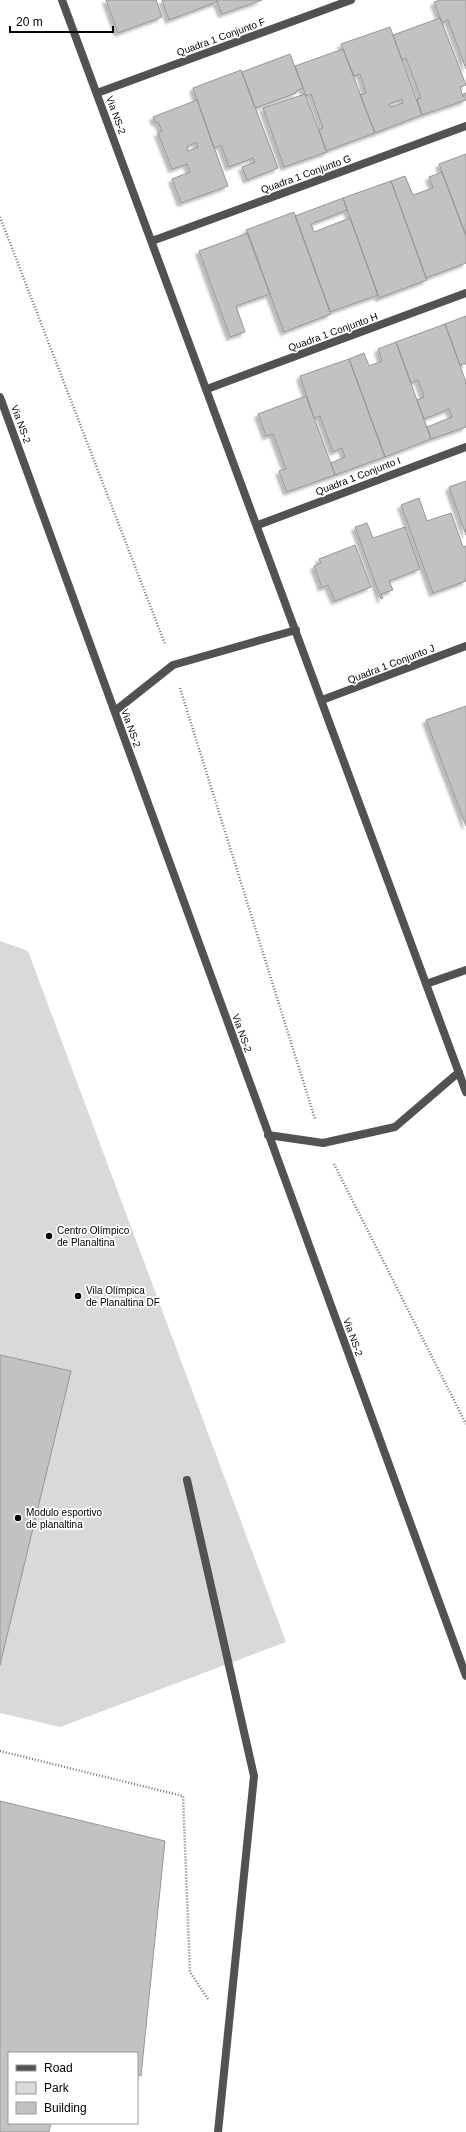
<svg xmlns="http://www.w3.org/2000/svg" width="466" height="2132" font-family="Helvetica,sans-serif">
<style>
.green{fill:#d9d9d9}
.building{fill:#c2c2c2;stroke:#969696;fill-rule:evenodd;filter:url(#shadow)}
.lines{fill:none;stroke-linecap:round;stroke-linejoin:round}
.path{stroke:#747474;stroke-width:2.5;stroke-dasharray:1 2;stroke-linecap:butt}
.minor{stroke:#525252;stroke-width:8}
.tertiary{stroke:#525252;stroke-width:8}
.poi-dot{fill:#000;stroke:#fff;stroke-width:1.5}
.labels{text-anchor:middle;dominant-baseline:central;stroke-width:3.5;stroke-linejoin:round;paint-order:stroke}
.street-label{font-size:10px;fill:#000;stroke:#fff}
.poi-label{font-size:10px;fill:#000;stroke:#fff;text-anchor:start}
</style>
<defs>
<filter id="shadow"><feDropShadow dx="-3.5" dy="3.5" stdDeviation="1" flood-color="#0004"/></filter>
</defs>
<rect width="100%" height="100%" fill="#fff"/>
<path class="green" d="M 0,941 L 28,951 L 286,1642 L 60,1727 L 0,1713 Z"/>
<path class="building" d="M 106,0 L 156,0 L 162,17 L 118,33 Z
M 162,0 L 216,0 L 217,2 L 169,20 Z
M 216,0 L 262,0 L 222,14 Z
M 440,0 L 466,0 L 466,69 L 448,20 L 442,23 L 434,2 Z
M 440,18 L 466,85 L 460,87 L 463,97 L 463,94 L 466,93 L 466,100 L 422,115 L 417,99 L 421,98 L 406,58 L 402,60 L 393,35 Z
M 390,27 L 422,115 L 375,133 L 360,95 L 366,93 L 360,74 L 354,76 L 341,44 ZM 402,99 L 403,103 L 390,107 L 389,104 Z
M 343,49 L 375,133 L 326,151 L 319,130 L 323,128 L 311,94 L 306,96 L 295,66 Z
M 290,54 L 303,88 L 296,91 L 296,93 L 255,108 L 242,72 Z
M 241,70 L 278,168 L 247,180 L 242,167 L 255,162 L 253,158 L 229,167 L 221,145 L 214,148 L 193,88 Z
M 305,94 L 327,152 L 284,167 L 263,108 Z
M 197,100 L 228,186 L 181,203 L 172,179 L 190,172 L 187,164 L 172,169 L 158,133 L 162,131 L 158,122 L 155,122 L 153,117 ZM 196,142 L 198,147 L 188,151 L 187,147 Z
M 466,154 L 466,236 L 439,164 Z
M 442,172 L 466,236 L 466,263 L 426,278 L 391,181 L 405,176 L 413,195 L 433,188 L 429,177 Z
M 391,181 L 427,280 L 379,298 L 343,198 Z
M 343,198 L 347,210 L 311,224 L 314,232 L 350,218 L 378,295 L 330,312 L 295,216 Z
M 294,212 L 331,314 L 284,332 L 246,230 Z
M 248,233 L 270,294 L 236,306 L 245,332 L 230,337 L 199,251 Z
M 466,316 L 466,365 L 465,363 L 460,365 L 445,324 Z
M 445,324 L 466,382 L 466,427 L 431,439 L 427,427 L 452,417 L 449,409 L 424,419 L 417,400 L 424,397 L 418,380 L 411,383 L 396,342 Z
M 396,342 L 431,439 L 385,457 L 349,359 L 364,353 L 369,366 L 382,361 L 378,349 Z
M 349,359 L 385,457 L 335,475 L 331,463 L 345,457 L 342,448 L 333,452 L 320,416 L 314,418 L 300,376 Z
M 306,396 L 335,475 L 287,492 L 279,471 L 286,469 L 273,434 L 266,436 L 258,414 Z
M 466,481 L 466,535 L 449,487 Z
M 419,498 L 427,521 L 451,513 L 463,547 L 466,546 L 466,581 L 433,593 L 401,505 Z
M 367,523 L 373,538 L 405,527 L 420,569 L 389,581 L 393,590 L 381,594 L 383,598 L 381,599 L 355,527 Z
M 355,545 L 371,587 L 335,601 L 328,585 L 322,588 L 314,566 L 321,563 L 319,559 Z
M 466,706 L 466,826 L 426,720 Z
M 0,1355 L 71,1371 L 0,1665 Z
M 0,1801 L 165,1841 L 141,2076 L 137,2074 L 137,2053 L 9,2053 L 9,2123 L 51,2123 L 49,2132 L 0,2132 Z"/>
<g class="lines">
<path class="path" d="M 0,217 L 165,644
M 180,688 L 315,1119
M 334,1164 L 466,1424
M 0,1751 L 183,1796 L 190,1972 L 208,1999"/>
<path class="minor" d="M 97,93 L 351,0
M 152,241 L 466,126
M 207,389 L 466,293
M 258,525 L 466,447
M 322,700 L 466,646
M 426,984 L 466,970
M 187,1480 L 254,1776 L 218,2132"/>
<path class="tertiary" d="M 62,0 L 466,1092
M 0,397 L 466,1676
M 115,711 L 173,665 L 296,630
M 268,1135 L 323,1143 L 395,1127 L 459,1072"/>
</g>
<g class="poi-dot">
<circle cx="49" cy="1236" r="4"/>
<circle cx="78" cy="1296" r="4"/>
<circle cx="18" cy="1518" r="4"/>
</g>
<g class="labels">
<g class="street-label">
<text transform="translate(221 37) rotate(-20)">Quadra 1 Conjunto F</text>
<text transform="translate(116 115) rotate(70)">Via NS-2</text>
<text transform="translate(306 174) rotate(-20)">Quadra 1 Conjunto G</text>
<text transform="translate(333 332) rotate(-20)">Quadra 1 Conjunto H</text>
<text transform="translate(21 424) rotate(70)">Via NS-2</text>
<text transform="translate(358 476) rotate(-21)">Quadra 1 Conjunto I</text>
<text transform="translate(391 664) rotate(-21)">Quadra 1 Conjunto J</text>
<text transform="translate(131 728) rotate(70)">Via NS-2</text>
<text transform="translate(242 1033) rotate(70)">Via NS-2</text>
<text transform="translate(353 1337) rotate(70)">Via NS-2</text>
</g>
<g class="poi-label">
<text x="57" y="1230">Centro Olímpico<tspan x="57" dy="12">de Planaltina</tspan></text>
<text x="86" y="1290">Vila Olímpica<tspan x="86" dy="12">de Planaltina DF</tspan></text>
<text x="26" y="1512">Modulo esportivo<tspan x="26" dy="12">de planaltina</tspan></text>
</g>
</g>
<rect x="8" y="2052" width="130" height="72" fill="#ffffff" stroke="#999999"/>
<rect x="16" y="2065" width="20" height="6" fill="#525252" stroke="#999999"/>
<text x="44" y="2072" font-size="12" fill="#000000">Road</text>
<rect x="16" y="2082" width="20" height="12" fill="#d9d9d9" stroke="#999999"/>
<text x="44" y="2092" font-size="12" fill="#000000">Park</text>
<rect x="16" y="2102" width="20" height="12" fill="#c2c2c2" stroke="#999999"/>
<text x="44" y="2112" font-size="12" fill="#000000">Building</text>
<path d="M10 26v6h103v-6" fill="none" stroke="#000000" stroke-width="2"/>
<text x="16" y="26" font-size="12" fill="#000000" stroke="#ffffff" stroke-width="3" paint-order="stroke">20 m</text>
</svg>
